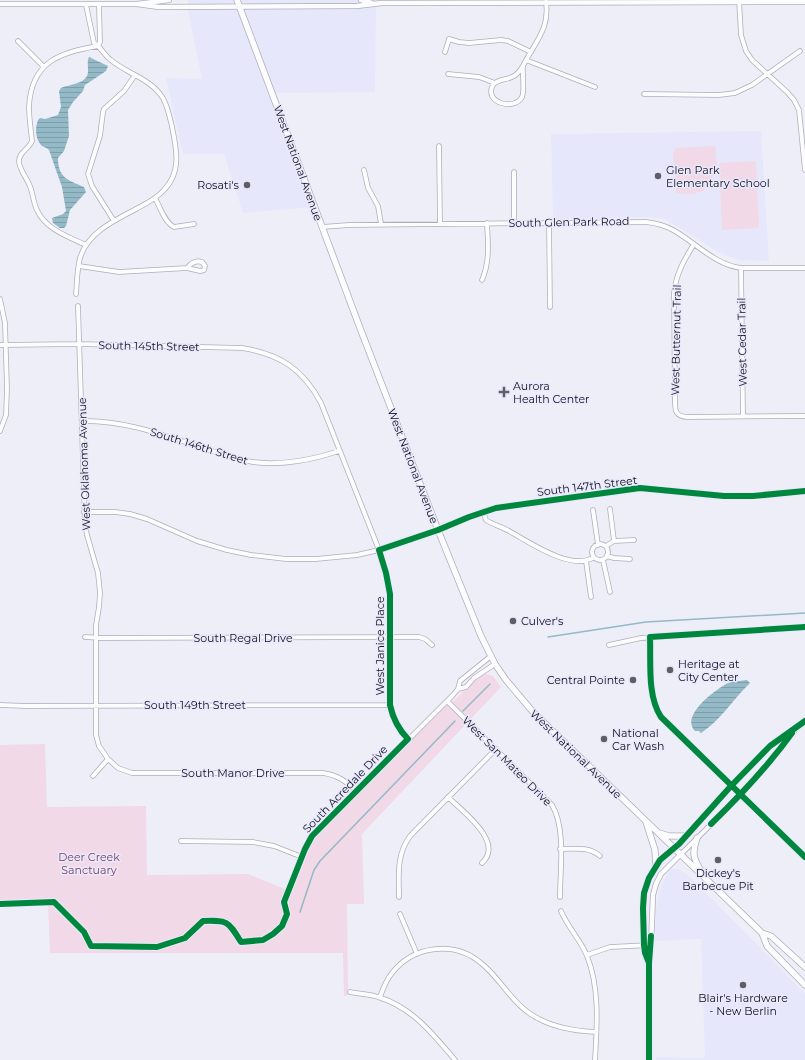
<svg xmlns="http://www.w3.org/2000/svg" width="805" height="1060" font-family="Montserrat,sans-serif">
<style>
.built{fill:#e7e7fb}
.park{fill:#f1d9e7}
.water{fill:url(#water-rules)}
.lines{fill:none;stroke-linecap:round;stroke-linejoin:round}
.stream{stroke:#94b9c7;stroke-width:1.5}
.minor-casing{stroke:#aeaeb8;stroke-width:5.5}
.tertiary-casing{stroke:#aeaeb8;stroke-width:6}
.secondary-casing{stroke:#aeaeb8;stroke-width:7}
.minor{stroke:#fcfcfe;stroke-width:4}
.tertiary{stroke:#fcfcfe;stroke-width:4.5}
.secondary{stroke:#fcfcfe;stroke-width:5.5}
.cycleway-casing{stroke:#e9e9fe;stroke-width:8}
.cycleway{stroke:#00873e;stroke-width:6}
.poi-dot{fill:#5e5e67;stroke:#e9e9fe;stroke-width:1.5}
.labels{text-anchor:middle;dominant-baseline:central;stroke-width:3;stroke-linejoin:round;paint-order:stroke}
.street-label{font-size:11px;fill:#111119;stroke:#e9e9fe}
.poi-label{font-size:11px;fill:#111119;stroke:#e9e9fe;text-anchor:start}
.park-label{font-size:11px;fill:#7c405b;stroke:#e9e9fe}
</style>
<defs>
<pattern id="water-rules" width="6" height="5" patternUnits="userSpaceOnUse"><rect width="6" height="5" fill="#94b9c7"/><path d="M0 2.5h6" fill="none" stroke="#7f9eaa"/></pattern>
</defs>
<rect width="100%" height="100%" fill="#eeeef9"/>
<path class="built" d="M 188,0 L 382,0 L 382,3 L 373,4 L 376,10 L 375,92 L 272,93 L 315,207 L 243,213 L 224,154 L 183,154 L 166,78 L 202,79 L 188,11 Z
M 761,131 L 769,261 L 740,260 L 727,256 L 713,249 L 693,236 L 665,219 L 644,217 L 553,220 L 551,134 Z
M 670,869 L 679,869 L 688,875 L 805,993 L 805,1060 L 656,1060 L 656,1057 L 705,1058 L 701,939 L 655,941 L 656,909 L 661,886 Z"/>
<path class="park" d="M 715,146 L 717,166 L 711,180 L 703,191 L 692,194 L 676,193 L 673,153 L 676,148 Z
M 756,161 L 759,228 L 722,230 L 719,163 Z
M 486,674 L 493,676 L 501,687 L 362,834 L 364,904 L 347,904 L 348,995 L 344,996 L 343,953 L 50,953 L 48,903 L 0,904 L 0,745 L 45,744 L 47,807 L 146,806 L 147,875 L 248,874 L 290,891 L 306,849 L 315,837 L 442,708 C 459,702 468,680 486,674 Z"/>
<path class="water" d="M 89,57 L 108,66 L 106,71 L 85,85 L 83,91 L 73,102 L 68,110 L 69,136 L 64,151 L 58,158 C 58,178 68,180 84,187 L 86,192 L 70,210 L 66,226 L 64,228 L 60,228 L 53,223 L 52,218 L 63,214 L 66,211 L 62,187 L 49,150 C 46,147 43,147 41,145 C 35,138 35,128 38,120 L 40,118 L 45,119 L 58,115 L 61,107 L 59,91 L 61,88 C 71,84 89,84 88,70 C 88,65 87,61 89,57 Z
M 747,680 L 750,683 C 733,699 721,720 701,733 L 699,731 L 695,731 C 680,716 714,691 726,684 C 731,681 740,681 747,680 Z"/>
<g class="lines">
<path class="stream" d="M 548,637 L 646,622 L 805,613
M 463,711 L 490,684
M 300,912 L 314,870 L 320,861 L 455,721"/>
<g class="minor-casing">
<path id="minor" d="M 739,0 L 741,35 L 746,51 L 752,60 L 787,92 L 794,100 L 799,110 L 805,170
M 18,41 L 44,67
M 98,46 L 100,42 L 99,5
M 445,52 L 449,39 L 459,42 L 469,43 L 501,40 L 508,41 L 531,52
M 526,60 L 595,87
M 523,66 C 522,74 525,91 522,97 C 515,111 483,103 493,85 C 497,79 506,80 512,77 C 517,75 520,71 523,66 Z
M 523,66 C 534,43 550,30 546,2
M 448,74 L 479,77 L 495,83
M 644,94 L 719,95 L 735,93 L 752,85 L 800,51
M 439,146 L 440,224
M 364,170 L 368,188 L 378,206 L 381,224
M 514,172 L 514,223
M 155,198 C 160,207 165,223 174,227 L 194,224
M 114,221 L 92,186 L 88,174 L 100,136 L 103,112 L 104,109 L 124,91 L 135,75
M 549,222 L 550,307
M 322,227 L 349,225 L 646,222 C 655,223 664,225 673,230 C 695,242 715,265 741,268 L 805,268
M 694,244 C 684,260 676,274 674,293 L 675,398 C 675,409 674,416 687,417 L 805,416
M 86,245 C 69,237 45,229 37,210 C 33,202 33,192 29,184 C 26,177 19,169 19,161 C 19,152 29,149 32,141 C 31,130 29,118 29,107 C 31,62 60,52 98,46
M 79,266 L 119,272 L 187,268 L 200,271 L 204,270 L 205,266 L 202,262 C 196,260 191,263 187,268
M 741,268 L 743,416
M 482,280 C 490,262 488,243 487,223
M 76,294 C 77,282 77,270 80,258 C 88,232 114,221 136,209 C 145,204 156,199 163,191 C 183,172 176,146 171,122 C 168,112 167,102 160,94 C 148,78 126,73 111,60 C 104,55 101,47 94,43 L 86,5
M 0,299 L 5,323 L 7,389 L 6,415 L 0,431
M 78,306 L 85,524 L 87,535 L 98,573 L 100,593 L 99,607 L 96,625 L 96,735 L 99,746 L 108,759 L 118,768 L 132,773 L 323,773 C 337,775 346,781 356,791
M 0,345 L 79,344 L 242,348 C 280,354 303,369 321,403 L 381,555 L 386,573 L 390,594 L 390,705 C 393,719 398,729 408,739
M 82,421 C 127,420 169,437 212,451 C 225,455 239,460 253,462 C 283,466 311,460 339,451
M 593,510 L 598,545
M 84,512 L 115,512 L 130,514 L 147,519 L 197,541 L 227,550 L 251,555 L 286,559 L 316,559 L 357,555 L 379,550 L 438,530 L 469,517 L 496,508 L 640,488 L 724,496 L 753,496 L 805,491
M 483,512 L 486,520 C 494,525 502,527 509,531 C 529,542 572,572 594,557
M 614,541 L 634,540
M592 552a8 8 0 1 1 16 0a8 8 0 1 1-16 0Z
M 606,546 L 614,541 L 610,509
M 607,556 L 614,558 L 630,559
M 603,560 L 610,592
M 586,561 L 591,597
M 85,637 L 102,638 L 419,637 L 425,639 L 432,645
M 650,637 C 651,662 647,696 661,717 L 805,857
M 609,645 L 641,638 L 805,627
M 458,689 L 466,687 L 474,678 L 495,664
M 447,701 L 552,805 C 566,828 560,870 560,897
M 0,705 L 26,706 L 390,705
M 93,776 L 108,759
M 448,797 C 462,811 505,842 482,863
M 181,841 L 253,842 L 274,846 L 302,857
M 674,848 L 731,786 L 770,746 L 805,721
M 560,849 C 575,849 589,846 600,856
M 680,855 C 721,815 761,775 796,729
M 399,897 C 399,874 396,856 410,836 L 496,749
M 284,902 L 305,849 L 312,836 L 453,695 L 458,689 L 460,681 L 491,656
M 561,911 C 568,928 581,940 587,956 C 600,988 597,1027 595,1060
M 400,914 L 417,954
M 587,955 L 610,947 L 651,945
M 350,992 C 359,994 369,994 378,997 C 412,1007 433,1034 455,1060
M 380,997 C 383,989 386,980 392,973 C 413,946 454,940 481,963 C 499,977 510,1000 529,1013 C 549,1027 572,1031 596,1032"/>
</g>
<g class="tertiary-casing">
<path id="tertiary" d="M 361,0 L 372,3
M 0,4 L 137,4 L 169,0
M 137,4 L 159,7 L 357,6 L 382,3 L 805,2
M 648,963 C 643,951 644,939 643,927 C 642,891 644,872 674,848
M 649,1060 L 649,963 L 651,945 L 653,895 L 656,884 L 661,874 L 680,855"/>
</g>
<g class="secondary-casing">
<path id="secondary" d="M 237,0 L 360,328 L 438,530 L 481,636 L 495,664 L 506,680 L 533,712 L 762,933 L 767,946 L 805,985
M 646,822 L 655,850 L 656,866
M 659,833 L 669,836 L 686,836
M 697,838 C 692,853 693,858 701,871
M 762,933 L 771,936 L 805,967"/>
</g>
<use href="#minor" class="minor"/>
<use href="#tertiary" class="tertiary"/>
<use href="#secondary" class="secondary"/>
<g class="cycleway-casing">
<path id="cycleway" d="M 805,627 L 650,637 C 651,662 647,696 661,717 L 805,857
M 711,824 C 741,795 768,766 792,733
M 0,904 L 54,902 L 84,932 L 91,946 L 157,947 L 185,938 L 203,921 C 228,920 228,921 241,942 L 263,940 L 273,934 L 282,926 L 287,914 L 284,902 L 305,849 L 312,836 L 408,739 C 398,729 393,719 390,705 L 390,594 L 386,573 L 379,550 L 438,530 L 469,517 L 496,508 L 640,488 L 724,496 L 753,496 L 805,491
M 649,963 L 645,953 L 644,945 L 643,908 L 644,893 L 649,878 L 660,860 L 679,844 L 731,786 L 770,746 L 805,721
M 649,1060 L 649,963 L 651,936"/>
</g>
<use href="#cycleway" class="cycleway"/>
</g>
<g class="poi-dot">
<circle cx="658" cy="176" r="4"/>
<circle cx="247" cy="185" r="4"/>
<path d="M502 386h4v4h4v4h-4v4h-4v-4h-4v-4h4z"/>
<circle cx="513" cy="621" r="4"/>
<circle cx="670" cy="670" r="4"/>
<circle cx="633" cy="680" r="4"/>
<circle cx="604" cy="739" r="4"/>
<circle cx="718" cy="860" r="4"/>
<circle cx="743" cy="985" r="4"/>
</g>
<g class="labels">
<g class="street-label">
<text transform="translate(298 163) rotate(70)">West National Avenue</text>
<text transform="translate(569 222) rotate(-1)">South Glen Park Road</text>
<text transform="translate(676 340) rotate(-89)">West Butternut Trail</text>
<text transform="translate(742 342) rotate(-91)">West Cedar Trail</text>
<text transform="translate(149 346) rotate(1)">South 145th Street</text>
<text transform="translate(199 446) rotate(17)">South 146th Street</text>
<text transform="translate(84 464) rotate(-92)">West Oklahoma Avenue</text>
<text transform="translate(413 466) rotate(69)">West National Avenue</text>
<text transform="translate(587 486) rotate(-7)">South 147th Street</text>
<text x="243" y="638">South Regal Drive</text>
<text transform="translate(380 646) rotate(-90)">West Janice Place</text>
<text x="195" y="705">South 149th Street</text>
<text transform="translate(576 754) rotate(44)">West National Avenue</text>
<text transform="translate(507 761) rotate(45)">West San Mateo Drive</text>
<text x="233" y="773">South Manor Drive</text>
<text transform="translate(345 789) rotate(-46)">South Acredale Drive</text>
</g>
<g class="poi-label">
<text x="666" y="170">Glen Park<tspan x="666" dy="13">Elementary School</tspan></text>
<text x="239" y="185" text-anchor="end">Rosati's</text>
<text x="513" y="386">Aurora<tspan x="513" dy="13">Health Center</tspan></text>
<text x="521" y="621">Culver's</text>
<text x="678" y="664">Heritage at<tspan x="678" dy="13">City Center</tspan></text>
<text x="625" y="680" text-anchor="end">Central Pointe</text>
<text x="612" y="733">National<tspan x="612" dy="13">Car Wash</tspan></text>
<text x="718" y="873" text-anchor="middle">Dickey's<tspan x="718" dy="13">Barbecue Pit</tspan></text>
<text x="743" y="998" text-anchor="middle">Blair's Hardware<tspan x="743" dy="13">- New Berlin</tspan></text>
</g>
<g class="park-label">
<text x="89" y="857">Deer Creek<tspan x="89" dy="13">Sanctuary</tspan></text>
</g>
</g>
</svg>
